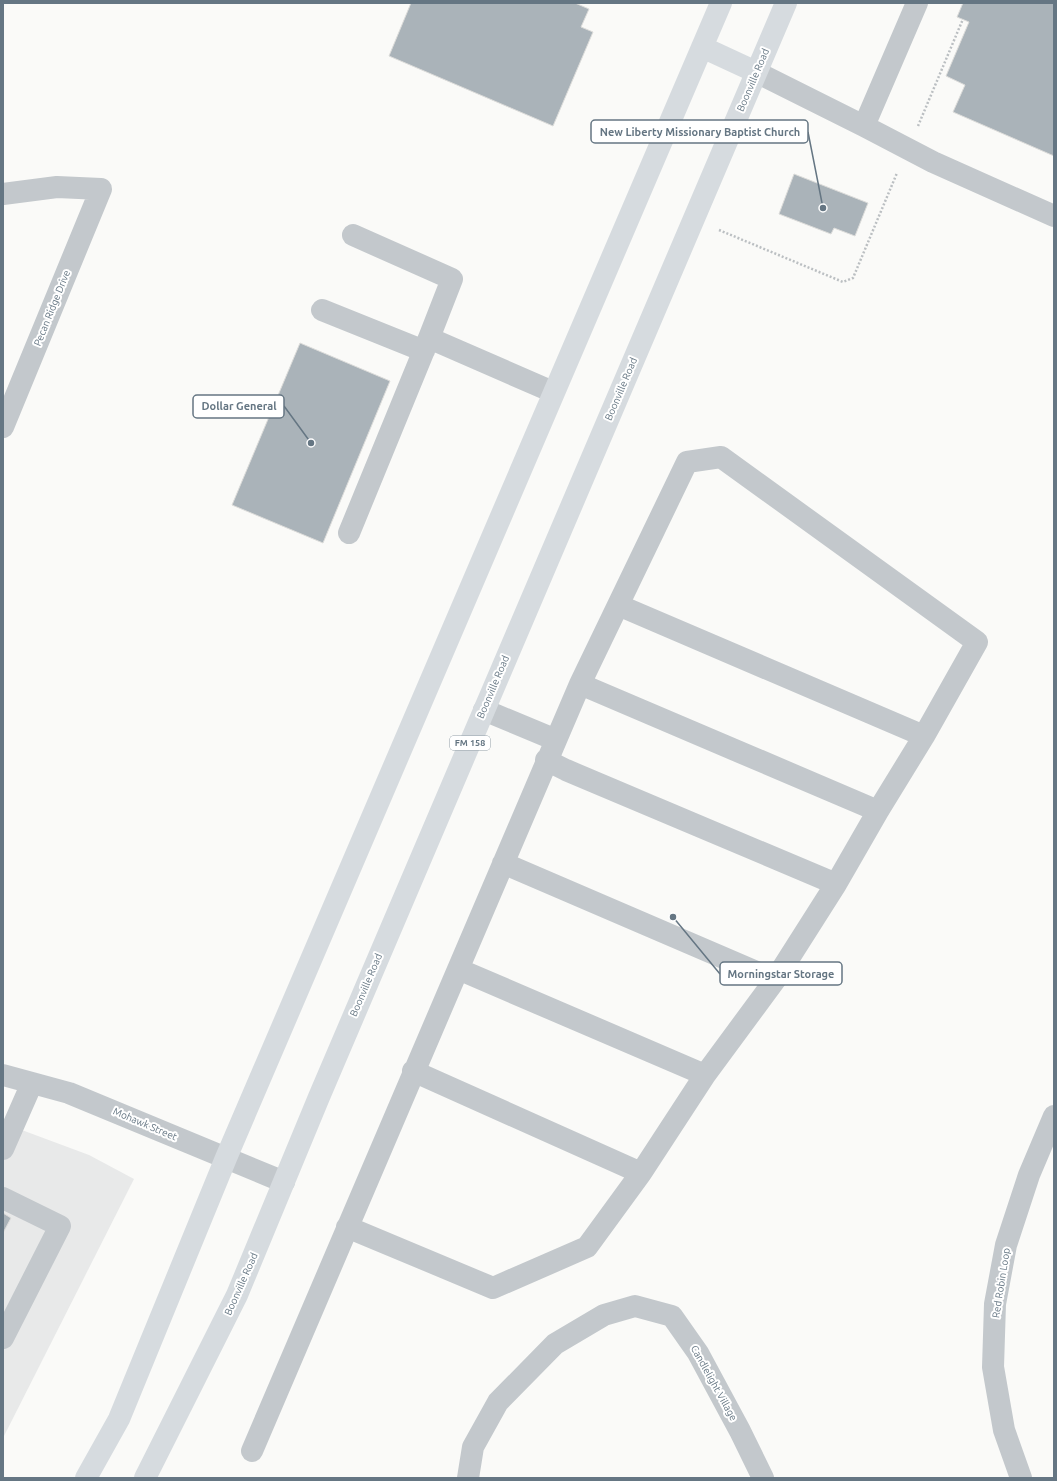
<svg xmlns="http://www.w3.org/2000/svg" width="1057" height="1481" font-family="Ubuntu,sans-serif">
<style>
.built{fill:#e8e9e9}
.building{fill:#aab3b9;stroke:#dcdcda}
.lines{fill:none;stroke-linecap:round;stroke-linejoin:round}
.path{stroke:#bbbfc2;stroke-width:2.5;stroke-dasharray:2 2;stroke-linecap:butt}
.minor{stroke:#c3c8cc;stroke-width:22}
.major{stroke:#d6dbdf;stroke-width:22}
.labels{text-anchor:middle;dominant-baseline:central;stroke-width:4;stroke-linejoin:round;paint-order:stroke}
.shield{fill:#fff;stroke:#939fa8;stroke-width:1}
.shield-label{font-size:9px;font-weight:bold;fill:#657683}
.street-label{font-size:10px;fill:#657683;stroke:#fff}
.leader{fill:none;stroke:#657683;stroke-width:1.5}
.callout-dot{fill:#657683;stroke:#fff;stroke-width:1.5}
.callout{fill:#fff;stroke:#657683;stroke-width:1.5}
.callout-label{font-size:11px;text-anchor:middle;font-weight:bold;fill:#657683}
</style>
<rect width="100%" height="100%" fill="#fafaf8"/>
<path class="built" d="M 3,1123 L 89,1155 L 134,1179 L 3,1438 Z"/>
<path class="building" d="M 411,3 L 575,3 L 589,9 L 581,27 L 593,32 L 553,126 L 389,56 Z
M 963,3 L 1054,3 L 1054,156 L 953,112 L 965,85 L 946,76 L 969,22 L 957,17 Z
M 794,174 L 868,203 L 855,236 L 834,228 L 831,234 L 779,214 Z
M 300,343 L 390,381 L 323,543 L 232,505 Z
M 3,1213 L 11,1218 L 3,1233 Z"/>
<g class="lines">
<path class="path" d="M 918,126 L 963,19
M 719,230 L 843,282 L 853,278 L 897,173"/>
<path class="minor" d="M 756,72 L 864,126 L 933,162 L 1054,216
M 864,126 L 917,3
M 3,194 L 57,187 L 101,189 L 3,427
M 353,235 L 452,279 L 429,338
M 322,310 L 424,351
M 349,533 L 429,338 L 553,392
M 618,605 L 924,736
M 580,684 L 878,811
M 484,710 L 556,740
M 546,760 L 566,770 L 836,884
M 503,863 L 775,980
M 458,969 L 705,1075
M 413,1071 L 641,1173
M 3,1075 L 69,1093 L 284,1182
M 3,1149 L 32,1083
M 3,1198 L 60,1226 L 3,1338
M 252,1451 L 580,684 L 687,462 L 721,457 L 977,642 L 924,736 L 878,811 L 836,884 L 775,980 L 705,1075 L 641,1173 L 587,1247 L 493,1288 L 347,1227
M 468,1478 L 473,1447 L 498,1402 L 555,1344 L 604,1315 L 635,1306 L 672,1316 L 698,1353 L 740,1431 L 763,1478
M 1021,1478 L 1004,1430 L 993,1367 L 995,1304 L 1006,1245 L 1029,1175 L 1054,1116"/>
<path class="major" d="M 702,47 L 756,72
M 86,1478 L 119,1419 L 226,1158 L 721,3
M 145,1478 L 237,1295 L 319,1097 L 786,3"/>
</g>
<g class="labels">
<rect class="shield" x="450" y="736" width="40" height="14" rx="3"/>
<g class="shield-label">
<text x="470" y="743">FM 158</text>
</g>
<g class="street-label">
<text transform="translate(753 80) rotate(-67)">Boonville Road</text>
<text transform="translate(52 308) rotate(-68)">Pecan Ridge Drive</text>
<text transform="translate(621 389) rotate(-67)">Boonville Road</text>
<text transform="translate(493 687) rotate(-67)">Boonville Road</text>
<text transform="translate(366 985) rotate(-67)">Boonville Road</text>
<text transform="translate(145 1124) rotate(23)">Mohawk Street</text>
<text transform="translate(1001 1283) rotate(-81)">Red Robin Loop</text>
<text transform="translate(241 1284) rotate(-66)">Boonville Road</text>
<text transform="translate(714 1383) rotate(61)">Candlelight Village</text>
</g>
</g>
<path class="leader" d="M823 208L808 132M311 443L284 406M673 917L720 974"/>
<g class="callout-dot">
<circle cx="823" cy="208" r="4"/>
<circle cx="311" cy="443" r="4"/>
<circle cx="673" cy="917" r="4"/>
</g>
<g class="callout">
<rect x="591" y="120" width="217" height="23" rx="4"/>
<rect x="193" y="395" width="91" height="23" rx="4"/>
<rect x="720" y="962" width="122" height="23" rx="4"/>
</g>
<g class="callout-label">
<text x="700" y="136">New Liberty Missionary Baptist Church</text>
<text x="239" y="410">Dollar General</text>
<text x="781" y="978">Morningstar Storage</text>
</g>
<rect width="1057" height="1481" fill="none" stroke="#657683" stroke-width="8"/>
</svg>
